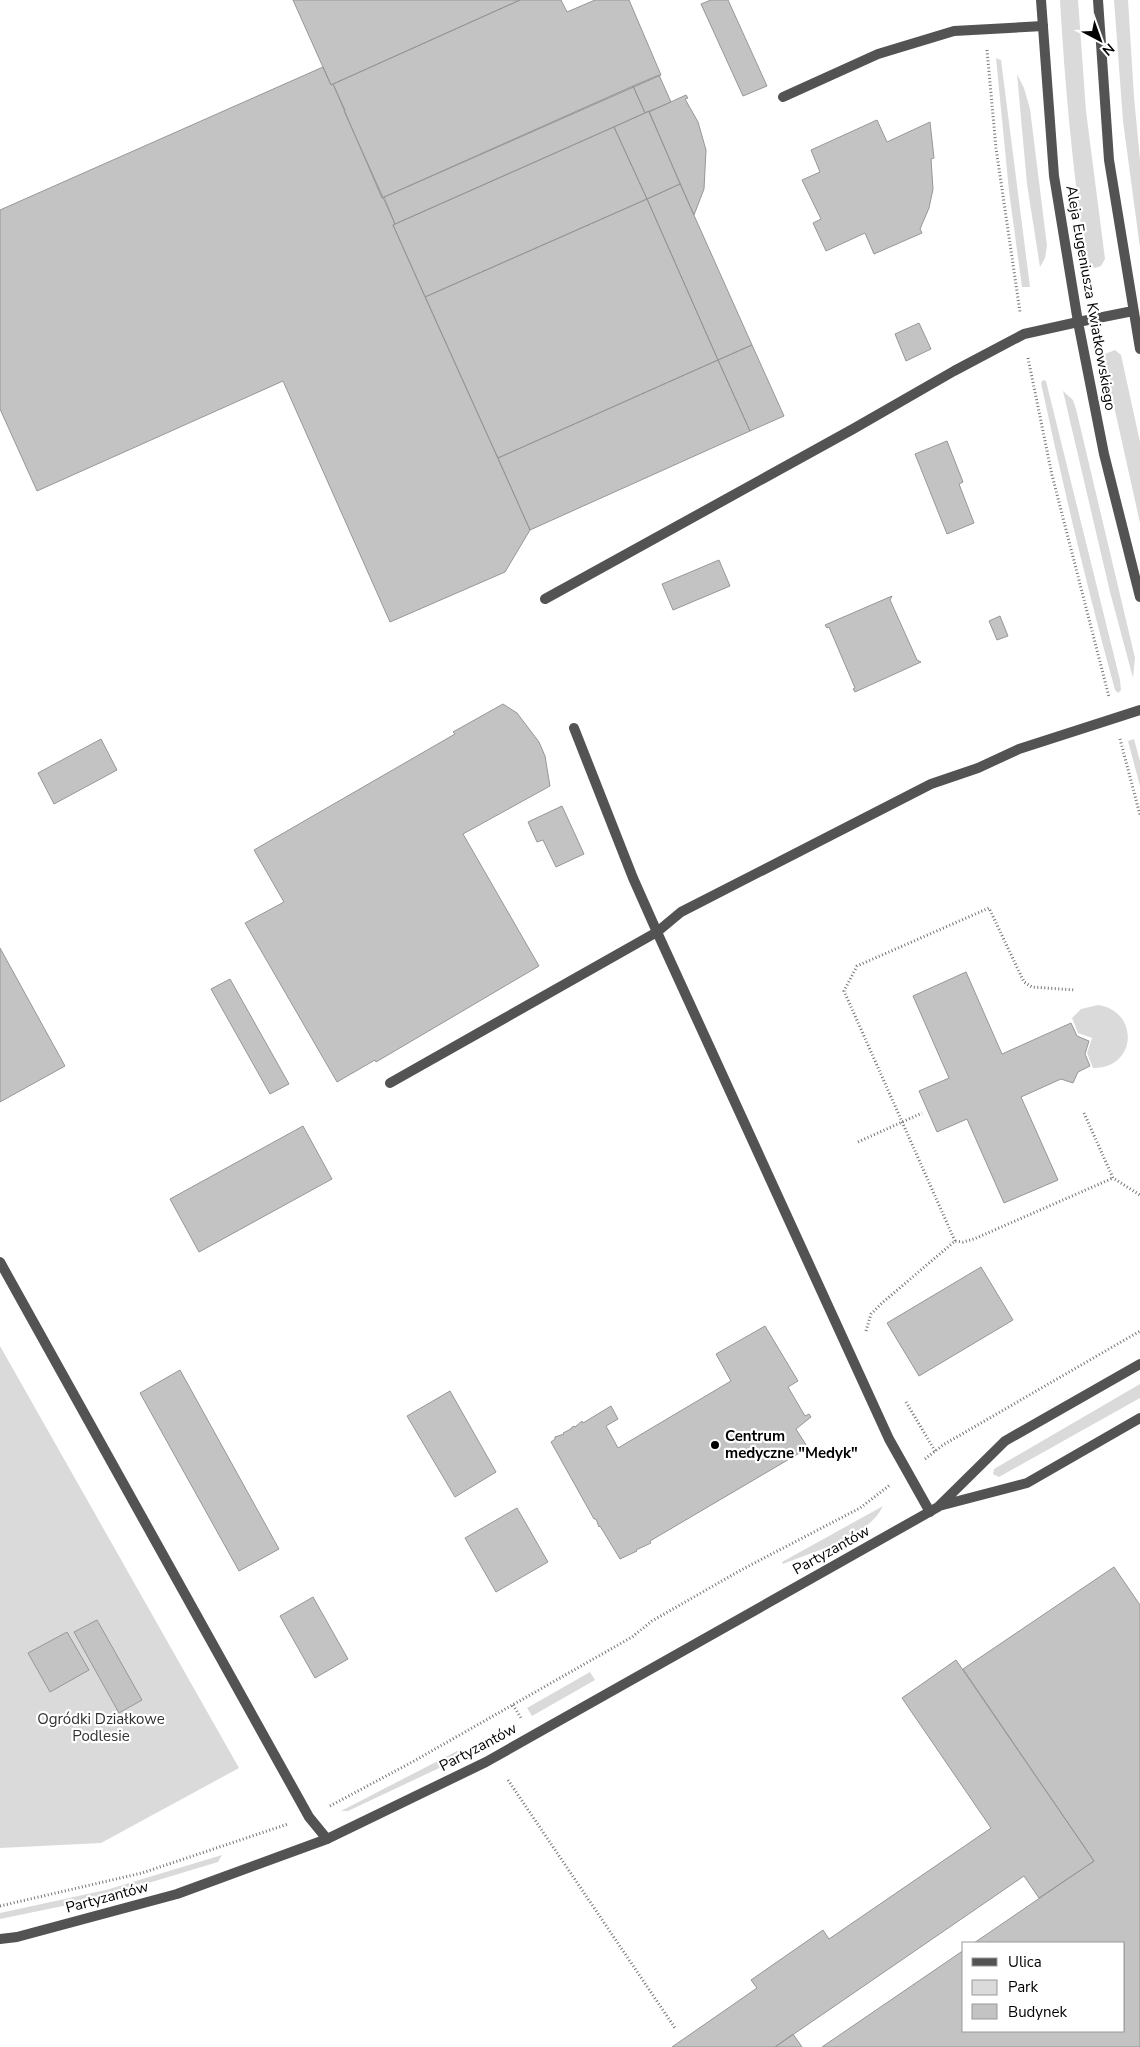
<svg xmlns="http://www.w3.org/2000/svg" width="1140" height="2047" font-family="'Nunito Sans',sans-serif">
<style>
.green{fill:#dadada}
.building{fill:#c3c3c3;stroke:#979797}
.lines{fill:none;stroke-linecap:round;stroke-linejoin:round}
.path{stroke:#757575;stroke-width:3;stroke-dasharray:1 2.5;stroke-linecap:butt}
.service{stroke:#535353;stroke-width:10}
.tertiary{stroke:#535353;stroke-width:10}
.poi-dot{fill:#000;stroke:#fff;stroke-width:2}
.labels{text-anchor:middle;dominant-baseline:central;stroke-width:4.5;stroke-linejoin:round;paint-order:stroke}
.street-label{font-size:15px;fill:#000;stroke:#fff}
.poi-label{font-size:15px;font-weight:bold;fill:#000;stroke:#fff;text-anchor:start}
.park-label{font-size:15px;fill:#313131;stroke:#fff}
</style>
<rect width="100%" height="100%" fill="#fff"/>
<path class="green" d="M 1060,0 L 1078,0 L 1086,111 L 1105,259 L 1101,266 L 1095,268 L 1089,265 L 1086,260 C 1073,174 1065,87 1060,0 Z
M 1114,0 L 1128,0 L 1134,97 L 1140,160 L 1140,248 L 1123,121 Z
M 996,58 L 1001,60 L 1030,287 L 1022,287 L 1009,191 Z
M 1017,74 L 1024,88 L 1030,109 L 1047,246 L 1045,258 L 1040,267 L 1027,184 Z
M 1115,350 L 1121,355 L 1140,442 L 1140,523 L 1104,361 L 1105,354 Z
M 1043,380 L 1046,381 L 1120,680 L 1121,690 L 1118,693 L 1115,690 C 1087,588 1063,486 1041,383 Z
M 1063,391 L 1073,400 L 1076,409 L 1135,658 L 1133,678 L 1110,592 Z
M 1134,739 L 1140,761 L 1140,786 L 1128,741 Z
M 1098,1005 C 1140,1011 1137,1069 1093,1068 L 1087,1053 L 1092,1038 L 1078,1033 L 1072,1018 L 1081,1009 Z
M 0,1346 L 239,1768 L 101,1843 L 0,1848 Z
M 1140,1384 L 1140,1398 L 999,1477 L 993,1474 L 994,1469 Z
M 883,1506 C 868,1538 814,1551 783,1564 L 782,1562 Z
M 590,1672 L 595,1680 L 532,1716 L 527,1708 Z
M 459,1750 L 452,1762 L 348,1811 L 341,1811 Z
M 222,1855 L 218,1862 L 92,1900 L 0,1919 L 0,1913 L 106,1890 Z"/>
<path class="building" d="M 293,0 L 520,0 L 331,85 Z
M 520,0 L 561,0 L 567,12 L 595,0 L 629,0 L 661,75 L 382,198 L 333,84 Z
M 711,0 L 728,0 L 767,86 L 743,96 L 701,4 Z
M 323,67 L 331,85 L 333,84 L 345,110 L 344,111 L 395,224 L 393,225 L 530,530 L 505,572 L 390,622 L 283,381 L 37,491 L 0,409 L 0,210 Z
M 659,75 L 671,102 L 645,113 L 633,86 Z
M 633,86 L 645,113 L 395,224 L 384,197 Z
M 686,95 L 688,98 L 685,99 L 698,122 L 706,150 L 704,189 L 694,215 L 649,112 Z
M 649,111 L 680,184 L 647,199 L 614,127 Z
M 877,120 L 887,142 L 930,122 L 934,158 L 931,159 L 933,189 L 929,208 L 920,229 L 922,233 L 874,254 L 865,233 L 826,251 L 813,223 L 821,219 L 802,180 L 820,172 L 811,150 Z
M 614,127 L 647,199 L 425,297 L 393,225 Z
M 680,184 L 752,345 L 718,360 L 647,199 Z
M 647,199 L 718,360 L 498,458 L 425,297 Z
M 919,323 L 931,349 L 906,361 L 895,334 Z
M 752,345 L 784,416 L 750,431 L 718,360 Z
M 718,360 L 750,431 L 530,530 L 498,458 Z
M 947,441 L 963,482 L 959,484 L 974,523 L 947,534 L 915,454 Z
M 719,560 L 730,586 L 673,610 L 662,584 Z
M 892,596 L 890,600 L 917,660 L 921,662 L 855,692 L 853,689 L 855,688 L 829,627 L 827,628 L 825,625 Z
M 1000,616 L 1008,636 L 997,640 L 989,621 Z
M 503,704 L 517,713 L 539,742 L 545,756 L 550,786 L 463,834 L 539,966 L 376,1062 L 375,1060 L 337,1082 L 245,923 L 284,902 L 254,850 L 455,734 L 453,732 Z
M 101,739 L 117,770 L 54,804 L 38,773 Z
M 562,806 L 584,854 L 556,867 L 543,840 L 537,842 L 528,822 Z
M 0,948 L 65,1066 L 0,1102 Z
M 966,972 L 1002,1054 L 1071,1023 L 1077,1036 L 1089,1041 L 1085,1054 L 1090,1066 L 1078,1072 L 1073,1083 L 1061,1079 L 1021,1097 L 1058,1180 L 1004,1203 L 967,1119 L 937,1132 L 919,1091 L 949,1078 L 913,996 Z
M 230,979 L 289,1084 L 270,1094 L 211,989 Z
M 303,1126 L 332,1179 L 199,1252 L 170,1199 Z
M 981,1267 L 1013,1320 L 919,1376 L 887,1323 Z
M 765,1326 L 798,1381 L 788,1387 L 805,1416 L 809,1414 L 811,1417 L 796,1429 L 808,1448 L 650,1541 L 651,1543 L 636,1550 L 637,1551 L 620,1559 L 600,1526 L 599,1527 L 596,1519 L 594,1519 L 551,1442 L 555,1439 L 555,1437 L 564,1434 L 563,1433 L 571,1429 L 571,1428 L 574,1426 L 575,1427 L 582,1421 L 583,1423 L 611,1406 L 618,1419 L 606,1426 L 618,1448 L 731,1381 L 716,1354 Z
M 180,1370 L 279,1549 L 239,1571 L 140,1393 Z
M 450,1391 L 496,1472 L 455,1497 L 407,1416 Z
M 517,1508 L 548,1562 L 496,1592 L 465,1538 Z
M 1114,1567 L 1140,1605 L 1140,2047 L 822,2047 L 964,1950 L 964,2031 L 1124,2031 L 1124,1943 L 974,1943 L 1094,1861 L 963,1669 Z
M 313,1597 L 348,1659 L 315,1678 L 280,1616 Z
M 97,1620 L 142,1700 L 119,1713 L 74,1632 Z
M 67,1632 L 89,1670 L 50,1692 L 28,1653 Z
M 956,1660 L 1094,1861 L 1039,1898 L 1024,1876 L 775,2047 L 672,2047 L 757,1988 L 751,1980 L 823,1930 L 829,1939 L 991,1828 L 902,1698 Z
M 793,2034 L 802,2047 L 775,2047 Z"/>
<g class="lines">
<path class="path" d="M 987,50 L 996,148 L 1020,312
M 1028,358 L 1052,475 L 1109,697
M 1120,739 L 1140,815
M 1084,1113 L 1113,1178 L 1140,1195
M 858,1142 L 922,1113
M 955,1241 L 844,991 L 857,966 L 989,908 L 1024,982 L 1032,987 L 1075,990
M 866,1331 L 871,1314 L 882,1303 L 955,1241 L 963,1242 L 974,1239 L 1113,1178
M 906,1402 L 935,1451
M 925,1459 L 943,1445 L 1140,1331
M 513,1705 L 521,1718
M 508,1780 L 675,2028
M 330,1806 L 414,1761 L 632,1637 L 652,1621 L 741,1570 L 860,1508 L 890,1485
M 0,1906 L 142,1873 L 288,1824"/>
<path class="service" d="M 783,97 L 878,54 L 954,31 L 1043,26
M 545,599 L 853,429 L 954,371 L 1024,334 L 1078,322
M 390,1083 L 657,932 L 633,878 L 574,728
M 0,1262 L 309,1817 L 327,1839
M 930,1512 L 889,1439 L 657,932 L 681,912 L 931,784 L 978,768 L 1019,749 L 1140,710"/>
<path class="tertiary" d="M 1041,0 L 1054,176 L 1078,322 L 1104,454 L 1140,597
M 1098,0 L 1109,160 L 1140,349
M 1078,322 L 1133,311
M 939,1506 L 1027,1483 L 1140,1418
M 0,1939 L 17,1937 L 177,1894 L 327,1839 L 486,1762 L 938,1507 L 1005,1441 L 1140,1364"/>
</g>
<circle class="poi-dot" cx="715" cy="1445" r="5"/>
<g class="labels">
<g class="street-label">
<text transform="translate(1091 298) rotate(80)">Aleja Eugeniusza Kwiatkowskiego</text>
<text transform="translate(831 1550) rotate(-29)">Partyzantów</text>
<text transform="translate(478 1747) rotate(-28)">Partyzantów</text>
<text transform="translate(107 1897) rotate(-15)">Partyzantów</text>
</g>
<g class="poi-label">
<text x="725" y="1436">Centrum<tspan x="725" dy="17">medyczne "Medyk"</tspan></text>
</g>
<g class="park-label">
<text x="101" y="1719">Ogródki Działkowe<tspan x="101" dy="17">Podlesie</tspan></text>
</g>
</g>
<rect x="962" y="1942" width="162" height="90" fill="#ffffff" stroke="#999999"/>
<rect x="972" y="1958" width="25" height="8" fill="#535353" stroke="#999999"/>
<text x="1008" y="1967" font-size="15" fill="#000000">Ulica</text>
<rect x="972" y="1980" width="25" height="15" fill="#dadada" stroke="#999999"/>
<text x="1008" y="1992" font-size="15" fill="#000000">Park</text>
<rect x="972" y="2004" width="25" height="15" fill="#c3c3c3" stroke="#999999"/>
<text x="1008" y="2017" font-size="15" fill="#000000">Budynek</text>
<g transform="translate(1100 40) rotate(139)" stroke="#ffffff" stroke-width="4" paint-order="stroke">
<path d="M0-4L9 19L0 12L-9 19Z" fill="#000000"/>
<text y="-8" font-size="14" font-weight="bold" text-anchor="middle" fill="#000000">N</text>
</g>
</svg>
